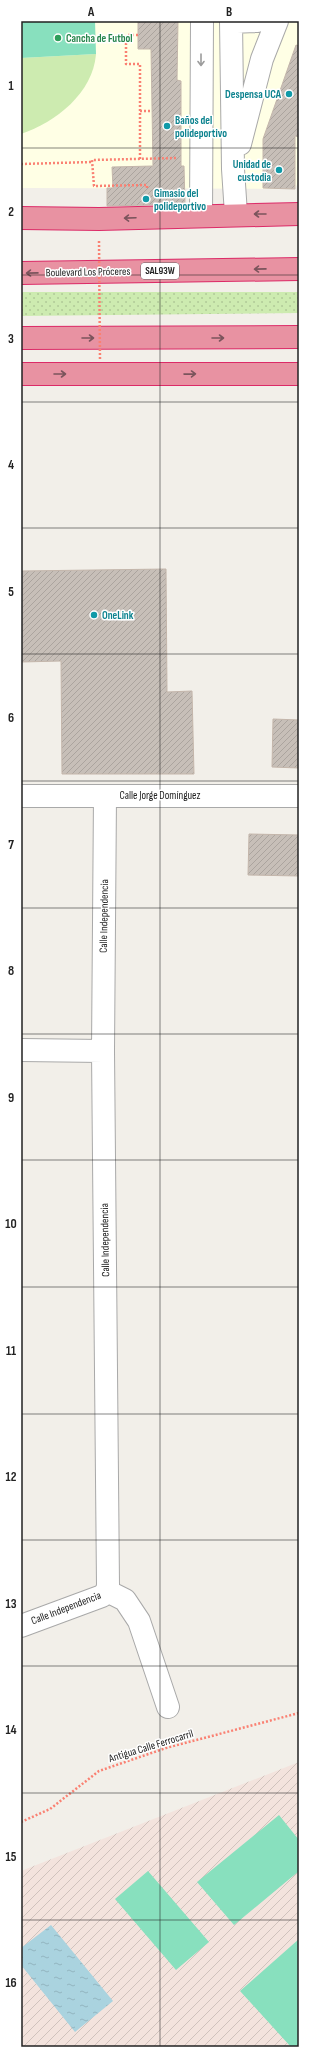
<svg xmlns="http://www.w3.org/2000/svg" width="320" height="2068" font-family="'Sofia Sans Condensed',sans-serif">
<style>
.education{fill:#ffffe5}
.military{fill:url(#military-furrows)}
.grass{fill:#cdebb0}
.garden{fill:url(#garden-dots)}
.pitch{fill:#88e0be}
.water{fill:url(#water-ripples)}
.building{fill:url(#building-hatch);stroke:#c4b6ab}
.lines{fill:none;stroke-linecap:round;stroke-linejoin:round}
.minor-casing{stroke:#a9a9a9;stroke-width:24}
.highway-casing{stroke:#dc2a67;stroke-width:24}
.path{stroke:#fa8072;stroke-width:2.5;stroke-dasharray:2 2;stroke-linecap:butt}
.minor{stroke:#fff;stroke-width:22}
.highway{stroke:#e892a2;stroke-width:22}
.path-bridge{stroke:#fa8072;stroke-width:2.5;stroke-dasharray:2 2;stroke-linecap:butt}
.oneway{stroke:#9c9c9c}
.oneway2{stroke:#7b545c}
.grid{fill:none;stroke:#222;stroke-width:1;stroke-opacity:0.55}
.leisure-dot{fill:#2e9e5b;stroke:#fff;stroke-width:1.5}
.culture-dot{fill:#0f9aa8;stroke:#fff;stroke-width:1.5}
.labels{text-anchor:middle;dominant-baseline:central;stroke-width:3;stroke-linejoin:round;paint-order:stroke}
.shield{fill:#fff;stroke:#646464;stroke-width:1}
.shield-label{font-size:10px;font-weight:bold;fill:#222}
.leisure-label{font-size:11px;font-weight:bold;fill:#27864d;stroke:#fff;text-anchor:start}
.culture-label{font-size:11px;font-weight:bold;fill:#0d838f;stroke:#fff;text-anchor:start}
.street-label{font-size:11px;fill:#222;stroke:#fff}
.neatline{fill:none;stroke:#222;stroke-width:1.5}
.grid-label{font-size:13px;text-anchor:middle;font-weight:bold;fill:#222}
</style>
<defs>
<pattern id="military-furrows" width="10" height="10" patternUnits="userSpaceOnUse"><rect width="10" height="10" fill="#f3e3dd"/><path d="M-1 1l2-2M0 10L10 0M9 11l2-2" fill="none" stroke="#d0c2bd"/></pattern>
<pattern id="garden-dots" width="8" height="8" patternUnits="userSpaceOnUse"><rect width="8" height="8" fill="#cdebb0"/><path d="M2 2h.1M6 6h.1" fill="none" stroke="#b0c997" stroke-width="1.8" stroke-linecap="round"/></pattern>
<pattern id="water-ripples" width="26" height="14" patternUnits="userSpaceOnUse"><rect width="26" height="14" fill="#aad3df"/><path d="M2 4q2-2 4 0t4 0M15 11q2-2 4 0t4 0" fill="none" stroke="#92b5bf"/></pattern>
<pattern id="building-hatch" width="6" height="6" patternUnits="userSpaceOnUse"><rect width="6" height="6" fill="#c7bfb8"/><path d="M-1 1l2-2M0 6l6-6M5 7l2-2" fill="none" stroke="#aba49e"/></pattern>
</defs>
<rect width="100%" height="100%" fill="#f2efe9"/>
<path class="education" d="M 21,21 L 299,21 L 299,180 L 295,189 L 21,188 Z"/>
<path class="military" d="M 299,1762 L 299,2047 L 21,2047 L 21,1871 Z"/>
<path class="grass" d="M 96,54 C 93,93 56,122 21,134 L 21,58 Z"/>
<path class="garden" d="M 21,292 L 299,292 L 299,313 L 21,316 Z"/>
<path class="pitch" d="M 21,21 L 95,21 L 96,54 L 21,58 Z
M 279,1815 L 299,1840 L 299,1871 L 234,1925 L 197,1882 Z
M 148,1871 L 209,1942 L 176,1970 L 115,1899 Z
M 299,1939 L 299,2047 L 291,2047 L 240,1991 Z"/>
<path class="water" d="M 51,1925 L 113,2001 L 75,2032 L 21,1965 L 21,1948 Z"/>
<path class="building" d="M 138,21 L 178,21 L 177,80 L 181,81 L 181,166 L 184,166 L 185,204 L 107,206 L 107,188 L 113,188 L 112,167 L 153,166 L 151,49 L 138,49 Z
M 296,45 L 299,46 L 299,137 L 295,136 L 295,189 L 263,188 L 263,139 Z
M 166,569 L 167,692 L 192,691 L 194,774 L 62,774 L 61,661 L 21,662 L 21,571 Z
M 273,719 L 299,720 L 299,768 L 272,767 Z
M 249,834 L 299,835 L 299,876 L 248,875 Z"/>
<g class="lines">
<g class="minor-casing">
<path id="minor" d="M 231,21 L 233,169 L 236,214
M 231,22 L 257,21
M 240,144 L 262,59 L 277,21
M 201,216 L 202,21
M 21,796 L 299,796
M 21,1050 L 103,1051
M 107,1591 L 125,1600 L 139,1621 L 168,1707
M 21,1626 L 102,1596 L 107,1591 L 108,1585 L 103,1051 L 105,796"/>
</g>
<g class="highway-casing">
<path id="highway" d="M 21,218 L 99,219 L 299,214
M 21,273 L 299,269
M 21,338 L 299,337
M 21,374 L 299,374"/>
</g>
<path class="path" d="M 138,35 L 126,35 L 126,64 L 140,64 L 140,111
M 140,159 L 140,111 L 152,111
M 21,164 L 92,162
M 147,188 L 147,185 L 94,186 L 92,160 L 177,158
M 21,1822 L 50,1809 L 99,1771 L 166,1748 L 299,1713"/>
<use href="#minor" class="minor"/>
<use href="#highway" class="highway"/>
<path class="path-bridge" d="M 99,241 L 100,361"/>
</g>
<defs><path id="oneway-shaft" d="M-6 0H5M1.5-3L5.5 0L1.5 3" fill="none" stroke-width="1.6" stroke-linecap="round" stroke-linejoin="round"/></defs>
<use class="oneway" href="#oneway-shaft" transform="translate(201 60) rotate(90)"/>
<g class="oneway2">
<use href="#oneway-shaft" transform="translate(260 214) rotate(180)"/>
<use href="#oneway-shaft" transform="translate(130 218) rotate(178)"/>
<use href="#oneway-shaft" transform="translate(260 269) rotate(179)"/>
<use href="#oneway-shaft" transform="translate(32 273) rotate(179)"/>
<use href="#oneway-shaft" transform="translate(88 338)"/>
<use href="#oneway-shaft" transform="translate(218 338)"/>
<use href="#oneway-shaft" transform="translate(60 374)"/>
<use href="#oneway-shaft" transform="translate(190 374) rotate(-1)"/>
</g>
<path class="grid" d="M 160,21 L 160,2047M 21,148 L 299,148M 21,275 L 299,275M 21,402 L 299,402M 21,528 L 299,528M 21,654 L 299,654M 21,781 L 299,781M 21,908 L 299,908M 21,1034 L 299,1034M 21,1160 L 299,1160M 21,1287 L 299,1287M 21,1414 L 299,1414M 21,1540 L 299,1540M 21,1666 L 299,1666M 21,1793 L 299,1793M 21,1920 L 299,1920"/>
<circle class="leisure-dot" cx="58" cy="38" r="4"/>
<g class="culture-dot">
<circle cx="289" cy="94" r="4"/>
<circle cx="167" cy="126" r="4"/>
<circle cx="279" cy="170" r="4"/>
<circle cx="146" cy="199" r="4"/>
<circle cx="94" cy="615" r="4"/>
</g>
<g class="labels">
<rect class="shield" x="141" y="263" width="38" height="16" rx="3"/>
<g class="shield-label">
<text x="160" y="271">SAL93W</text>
</g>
<g class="leisure-label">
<text x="66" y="38">Cancha de Futbol</text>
</g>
<g class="culture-label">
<text x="281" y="94" text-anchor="end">Despensa UCA</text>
<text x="175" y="120">Baños del<tspan x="175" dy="13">polideportivo</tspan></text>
<text x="271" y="164" text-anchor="end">Unidad de<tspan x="271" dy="13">custodia</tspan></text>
<text x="154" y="193">Gimasio del<tspan x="154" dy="13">polideportivo</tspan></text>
<text x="102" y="615">OneLink</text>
</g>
<g class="street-label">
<text transform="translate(88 272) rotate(-1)">Boulevard Los Próceres</text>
<text x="160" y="795">Calle Jorge Domínguez</text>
<text transform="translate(104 916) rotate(-89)">Calle Independencia</text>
<text transform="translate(105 1240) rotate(-91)">Calle Independencia</text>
<text transform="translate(66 1608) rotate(-21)">Calle Independencia</text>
<text transform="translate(151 1746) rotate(-17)">Antigua Calle Ferrocarril</text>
</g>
</g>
<rect width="320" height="2068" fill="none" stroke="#ffffff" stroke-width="44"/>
<rect x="22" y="22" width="276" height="2024" class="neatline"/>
<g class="grid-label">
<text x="91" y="16">A</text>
<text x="229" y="16">B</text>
<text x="11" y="90">1</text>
<text x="11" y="216">2</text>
<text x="11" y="343">3</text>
<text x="11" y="469">4</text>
<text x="11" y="596">5</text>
<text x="11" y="722">6</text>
<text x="11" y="849">7</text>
<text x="11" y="975">8</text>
<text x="11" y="1102">9</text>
<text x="11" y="1228">10</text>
<text x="11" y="1355">11</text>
<text x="11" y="1481">12</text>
<text x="11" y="1608">13</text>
<text x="11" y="1734">14</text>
<text x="11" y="1861">15</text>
<text x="11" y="1987">16</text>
</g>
</svg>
